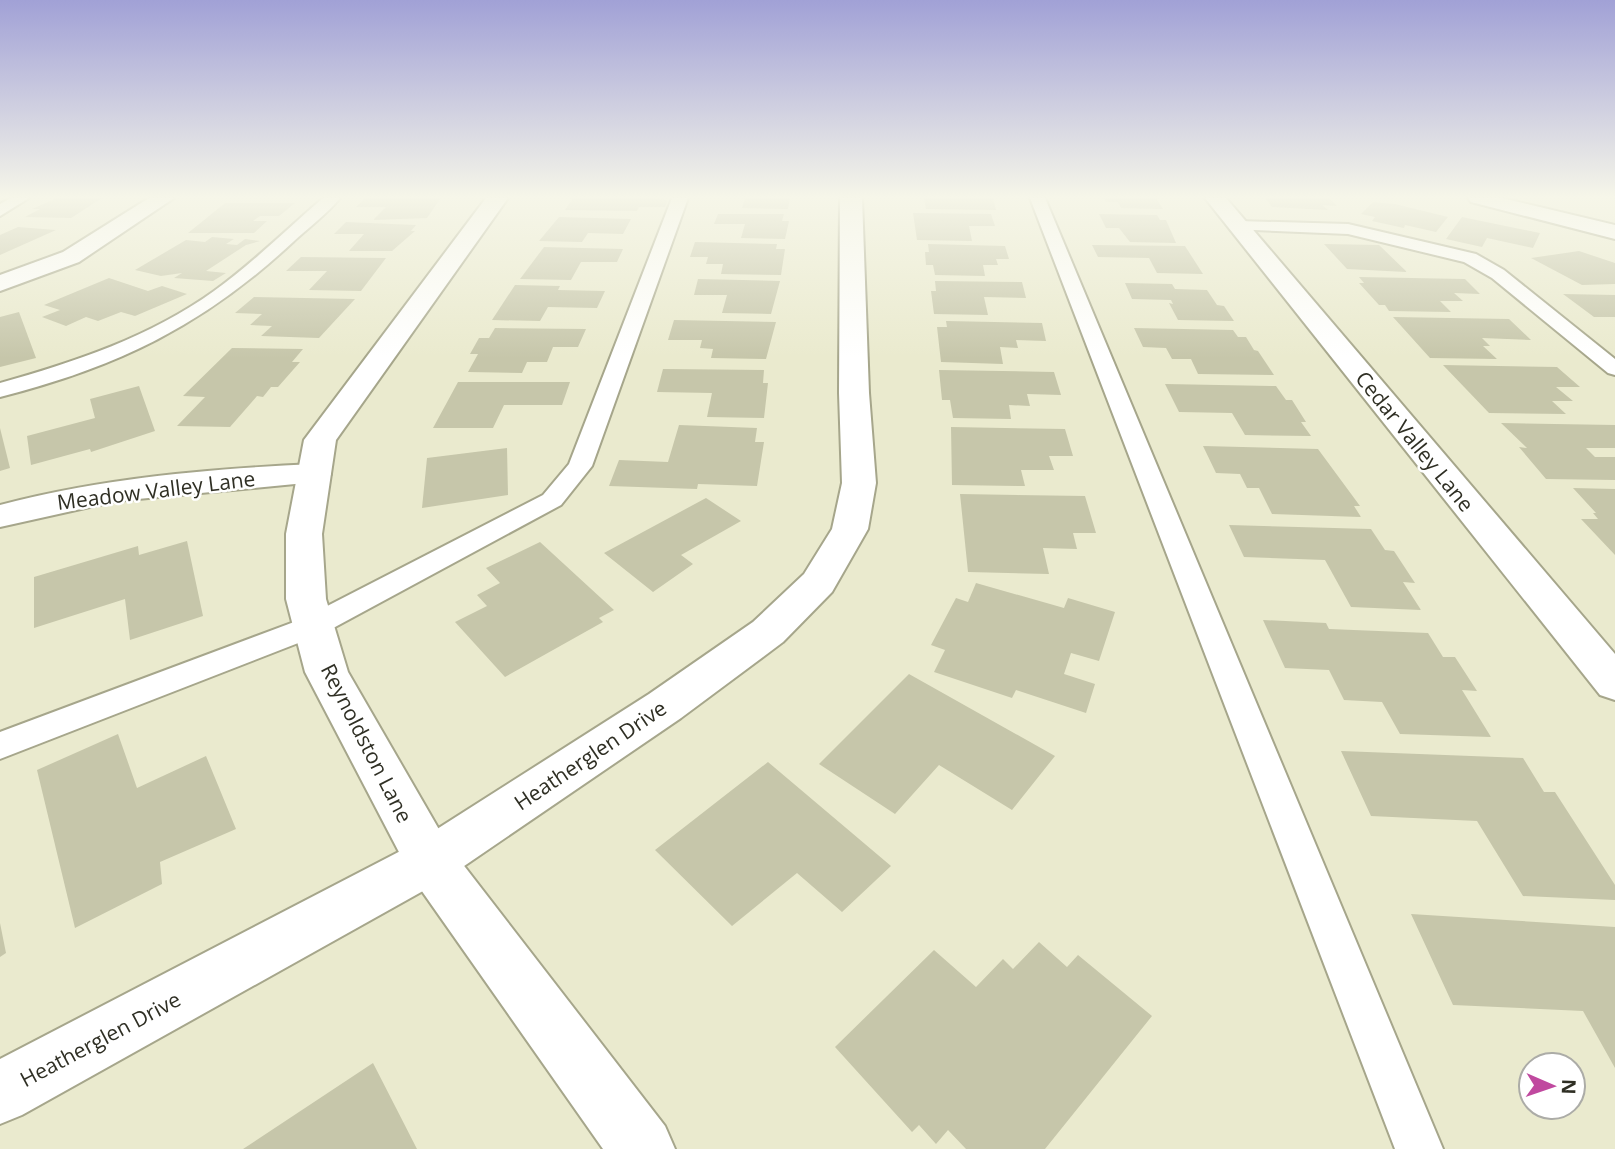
<svg xmlns="http://www.w3.org/2000/svg" width="1615" height="1149" font-family="'Open Sans',sans-serif">
<style>
.building{fill:#c6c6aa}
.lines{fill:none;stroke-linecap:round;stroke-linejoin:round}
.service-casing{stroke:#a6a68b;stroke-width:4}
.minor-casing{stroke:#a6a68b;stroke-width:4}
.tertiary-casing{stroke:#a6a68b;stroke-width:4}
.service{fill:#fff;fill-rule:evenodd}
.minor{fill:#fff;fill-rule:evenodd}
.tertiary{fill:#fff;fill-rule:evenodd}
.labels{text-anchor:middle;dominant-baseline:central;stroke-width:5;stroke-linejoin:round;paint-order:stroke}
.street-label{font-size:21px;fill:#2f2f24;stroke:#fff}
</style>
<rect width="100%" height="100%" fill="#eaeace"/>
<path class="building" d="M 57,198 L 102,198 L 71,218 L 25,217 L 40,209 L 32,209 Z
M 365,198 L 434,198 L 440,199 L 427,218 L 373,220 L 386,207 L 356,207 Z
M 573,198 L 642,198 L 668,200 L 665,207 L 639,207 L 637,211 L 565,210 Z
M 745,198 L 790,198 L 788,209 L 742,208 Z
M 924,198 L 993,198 L 996,210 L 926,209 Z
M 1104,198 L 1156,198 L 1163,209 L 1121,208 L 1118,202 L 1106,202 Z
M 1265,198 L 1329,198 L 1337,206 L 1322,205 L 1328,210 L 1272,207 Z
M 1373,202 L 1395,204 L 1448,217 L 1436,232 L 1405,225 L 1404,228 L 1372,221 L 1375,217 L 1361,214 Z
M 225,203 L 295,203 L 279,216 L 260,216 L 253,221 L 267,221 L 254,233 L 188,233 Z
M 913,213 L 991,214 L 995,226 L 969,226 L 972,241 L 917,240 Z
M 718,214 L 784,214 L 782,221 L 789,221 L 785,239 L 741,238 L 745,224 L 714,224 Z
M 1099,214 L 1157,215 L 1160,220 L 1166,220 L 1176,243 L 1130,242 L 1119,228 L 1106,228 Z
M 559,217 L 631,219 L 623,234 L 588,233 L 582,242 L 539,241 Z
M 1462,217 L 1540,233 L 1533,248 L 1487,238 L 1482,247 L 1446,239 Z
M 346,222 L 416,225 L 411,231 L 415,231 L 392,251 L 349,251 L 364,234 L 334,234 Z
M 18,227 L 56,230 L 0,255 L 0,235 Z
M 212,237 L 234,239 L 226,244 L 237,245 L 245,239 L 260,241 L 246,245 L 206,271 L 226,273 L 213,281 L 174,278 L 182,273 L 161,276 L 135,270 L 186,240 L 205,242 Z
M 695,242 L 777,244 L 776,249 L 785,249 L 781,275 L 721,274 L 723,264 L 706,264 L 708,257 L 690,257 Z
M 928,244 L 1005,246 L 1009,259 L 996,259 L 998,265 L 983,265 L 985,276 L 935,275 L 933,265 L 926,265 L 925,252 L 929,252 Z
M 1324,244 L 1379,245 L 1407,272 L 1347,269 Z
M 1092,245 L 1185,246 L 1203,274 L 1157,273 L 1149,258 L 1098,257 Z
M 544,247 L 623,249 L 617,262 L 581,262 L 571,280 L 520,279 Z
M 1579,251 L 1615,263 L 1615,284 L 1582,285 L 1531,258 Z
M 301,257 L 386,258 L 361,291 L 309,290 L 327,271 L 286,271 Z
M 1359,277 L 1465,279 L 1480,294 L 1454,293 L 1463,301 L 1440,301 L 1451,312 L 1389,311 L 1385,305 L 1379,305 L 1359,283 L 1364,283 Z
M 109,278 L 148,291 L 162,286 L 187,294 L 135,316 L 121,312 L 98,321 L 86,317 L 66,326 L 42,317 L 60,310 L 44,305 Z
M 698,279 L 780,281 L 771,314 L 722,313 L 727,295 L 694,295 Z
M 935,281 L 1022,282 L 1026,298 L 984,297 L 988,315 L 934,314 L 931,291 L 936,291 Z
M 1125,283 L 1172,284 L 1175,289 L 1207,290 L 1217,305 L 1224,306 L 1234,321 L 1178,320 L 1169,303 L 1173,304 L 1171,300 L 1132,299 Z
M 515,285 L 560,286 L 558,290 L 605,291 L 597,308 L 548,307 L 540,321 L 492,320 Z
M 1563,294 L 1615,295 L 1615,317 L 1594,317 Z
M 254,297 L 355,299 L 319,338 L 261,336 L 272,326 L 250,325 L 262,314 L 235,313 Z
M 19,312 L 36,358 L 0,367 L 0,317 Z
M 1393,317 L 1509,319 L 1531,340 L 1482,338 L 1490,346 L 1483,346 L 1497,359 L 1430,358 Z
M 674,320 L 776,322 L 766,359 L 711,358 L 713,349 L 700,348 L 702,340 L 668,340 Z
M 946,321 L 1042,323 L 1046,341 L 1016,340 L 1018,348 L 1000,347 L 1003,364 L 941,362 L 937,327 L 947,327 Z
M 495,328 L 586,329 L 578,347 L 553,347 L 547,362 L 527,362 L 522,373 L 468,372 L 478,354 L 470,354 L 479,338 L 489,338 Z
M 1134,328 L 1233,330 L 1238,337 L 1246,337 L 1254,350 L 1258,351 L 1274,375 L 1198,374 L 1191,359 L 1172,359 L 1166,348 L 1143,347 Z
M 232,348 L 303,349 L 292,362 L 300,362 L 278,387 L 271,387 L 263,397 L 257,396 L 230,427 L 177,426 L 205,397 L 183,396 Z
M 1443,365 L 1557,367 L 1580,387 L 1556,387 L 1573,401 L 1552,401 L 1566,414 L 1489,413 Z
M 663,369 L 764,370 L 763,383 L 768,383 L 764,418 L 707,417 L 712,393 L 657,392 Z
M 939,370 L 1054,372 L 1061,395 L 1027,394 L 1030,406 L 1009,405 L 1011,419 L 953,418 L 950,400 L 942,400 Z
M 458,382 L 570,382 L 562,405 L 504,405 L 493,428 L 433,428 Z
M 1165,384 L 1276,386 L 1286,400 L 1292,400 L 1306,422 L 1301,422 L 1311,436 L 1245,435 L 1232,413 L 1179,412 Z
M 139,386 L 155,431 L 91,452 L 90,449 L 31,465 L 27,436 L 95,418 L 90,399 Z
M 1501,423 L 1615,425 L 1615,448 L 1586,448 L 1595,457 L 1615,457 L 1615,480 L 1546,479 L 1519,447 L 1527,448 Z
M 679,425 L 757,428 L 755,442 L 764,442 L 757,486 L 698,484 L 697,489 L 609,486 L 619,460 L 668,462 Z
M 951,427 L 1065,429 L 1073,456 L 1049,456 L 1054,470 L 1021,470 L 1025,486 L 952,485 Z
M 0,428 L 10,468 L 0,471 Z
M 1203,446 L 1318,449 L 1360,506 L 1354,506 L 1361,517 L 1272,514 L 1259,488 L 1247,488 L 1240,474 L 1216,473 Z
M 507,448 L 508,495 L 422,508 L 427,458 Z
M 1573,488 L 1615,489 L 1615,555 L 1581,519 L 1598,519 L 1593,513 L 1596,513 Z
M 960,494 L 1085,496 L 1096,533 L 1073,533 L 1077,549 L 1043,548 L 1049,574 L 968,572 Z
M 706,498 L 741,521 L 681,555 L 693,564 L 653,592 L 604,553 Z
M 1229,525 L 1371,529 L 1385,550 L 1394,551 L 1415,583 L 1403,582 L 1421,610 L 1351,607 L 1325,560 L 1244,557 Z
M 187,541 L 203,616 L 130,640 L 125,599 L 34,628 L 34,577 L 138,546 L 139,555 Z
M 540,542 L 614,610 L 599,618 L 603,622 L 505,677 L 455,622 L 487,606 L 477,595 L 500,583 L 486,568 Z
M 976,583 L 1064,608 L 1068,598 L 1115,612 L 1099,661 L 1071,653 L 1064,674 L 1095,684 L 1086,713 L 1016,690 L 1012,698 L 934,672 L 945,650 L 931,645 L 956,598 L 968,602 Z
M 1263,620 L 1326,623 L 1329,629 L 1428,633 L 1443,657 L 1455,657 L 1477,691 L 1462,690 L 1491,737 L 1400,734 L 1382,702 L 1344,700 L 1329,670 L 1285,668 Z
M 909,674 L 1055,756 L 1012,810 L 939,765 L 895,814 L 819,764 Z
M 118,734 L 137,788 L 206,756 L 236,829 L 160,862 L 162,884 L 75,928 L 37,770 Z
M 1341,751 L 1523,758 L 1544,792 L 1555,792 L 1615,885 L 1615,900 L 1523,896 L 1477,821 L 1371,816 Z
M 768,762 L 891,866 L 842,912 L 797,873 L 732,926 L 655,850 Z
M 1411,914 L 1615,927 L 1615,1068 L 1583,1011 L 1453,1005 Z
M 0,923 L 6,953 L 0,957 Z
M 1039,942 L 1067,967 L 1078,955 L 1152,1016 L 1045,1149 L 966,1149 L 948,1130 L 936,1144 L 919,1125 L 912,1132 L 835,1047 L 934,950 L 976,987 L 1003,959 L 1013,969 Z
M 373,1063 L 417,1149 L 243,1149 Z"/>
<g class="lines">
<g class="service-casing">
<path id="service" d="M 11,198 L 29,198 L 0,216 L 0,204 Z
M 323,198 L 340,198 C 327,214 308,228 293,242 C 204,325 118,367 0,397 L 0,383 C 75,362 150,337 214,291 C 253,263 287,229 323,198 Z
M 672,198 L 688,198 L 592,466 L 561,505 L 324,633 L 0,759 L 0,732 L 302,619 L 543,495 L 569,464 Z
M 1030,198 L 1045,198 L 1443,1149 L 1395,1149 Z
M 1238,221 L 1348,224 L 1476,254 L 1504,270 L 1615,359 L 1615,375 L 1608,373 L 1492,278 L 1464,262 L 1348,234 L 1232,229 L 1230,226 Z"/>
</g>
<g class="minor-casing">
<path id="minor" d="M 149,198 L 174,198 L 79,262 L 0,291 L 0,275 L 63,252 Z
M 840,198 L 862,198 L 869,393 L 876,483 L 868,529 L 832,592 L 783,642 L 681,718 L 448,877 L 22,1115 L 0,1124 L 0,1059 L 412,845 L 649,694 L 753,622 L 804,574 L 832,529 L 842,483 L 839,393 Z
M 1205,198 L 1226,198 L 1615,654 L 1615,700 L 1600,695 Z
M 1468,198 L 1502,198 L 1615,225 L 1615,239 L 1471,202 Z
M 314,464 L 326,467 L 331,474 L 326,481 L 117,501 L 0,527 L 0,505 C 103,478 208,469 314,464 Z"/>
</g>
<g class="tertiary-casing">
<path id="tertiary" d="M 486,198 L 508,198 L 336,440 L 322,534 L 326,599 L 348,672 L 448,845 L 665,1126 L 675,1149 L 603,1149 L 412,877 L 305,672 L 286,599 L 286,534 L 304,440 Z"/>
</g>
<use href="#service" class="service"/>
<use href="#minor" class="minor"/>
<use href="#tertiary" class="tertiary"/>
</g>
<linearGradient id="sky" x2="0" y2="1"><stop stop-color="#a1a1d6"/><stop offset="0.55" stop-color="#f6f6e9"/><stop offset="1" stop-color="#f6f6e9" stop-opacity="0"/></linearGradient>
<rect width="1615" height="358" fill="url(#sky)"/>
<g class="labels">
<g class="street-label">
<text transform="translate(1415 441) rotate(51)">Cedar Valley Lane</text>
<text transform="translate(156 490) rotate(-7)">Meadow Valley Lane</text>
<text transform="translate(367 743) rotate(63)">Reynoldston Lane</text>
<text transform="translate(590 755) rotate(-34)">Heatherglen Drive</text>
<text transform="translate(100 1039) rotate(-28)">Heatherglen Drive</text>
</g>
</g>
<g transform="translate(1552 1086) rotate(92)"><circle r="33" fill="#ffffff" stroke="#acaca7" stroke-width="2"/>
<path d="M0-5L12 26L0 18L-12 26Z" fill="#c0499f"/>
<text y="-10" font-size="19" font-weight="bold" text-anchor="middle" fill="#2f2f24">N</text>
</g>
</svg>
